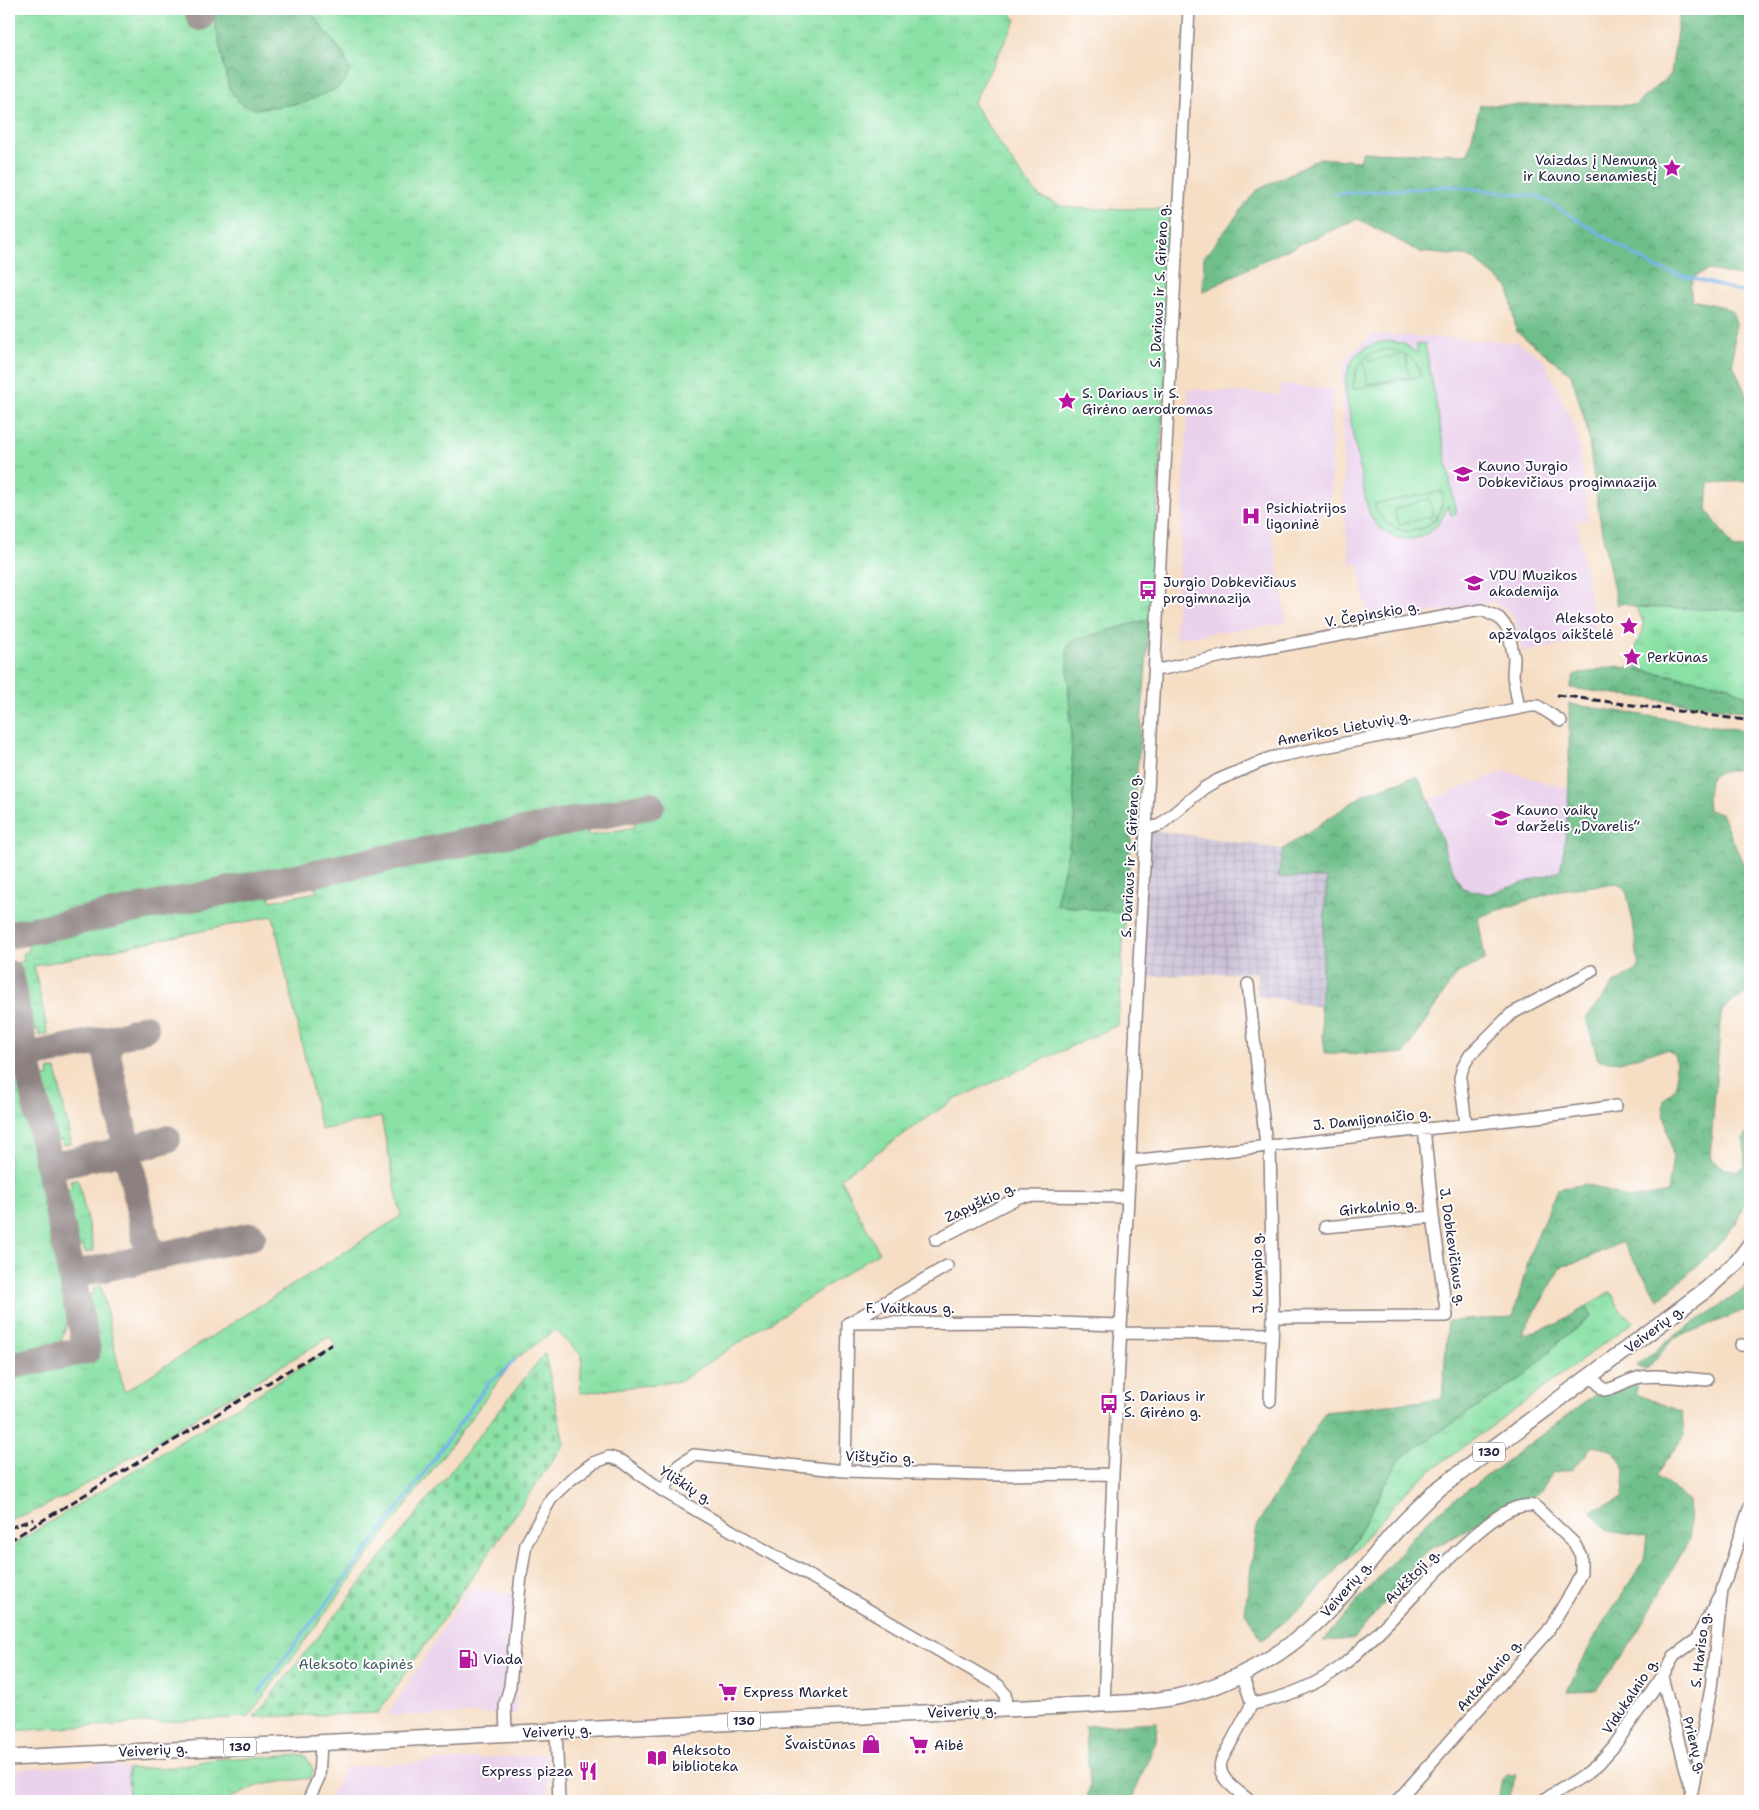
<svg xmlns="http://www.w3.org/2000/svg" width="1759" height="1810" font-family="'Shantell Sans',sans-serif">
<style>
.built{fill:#ead1ec}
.industrial{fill:url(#industrial-grid)}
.grass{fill:url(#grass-tufts);stroke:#568270}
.forest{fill:url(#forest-crowns);stroke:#487062}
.cemetery{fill:url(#cemetery-stones);stroke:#568270}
.pitch{fill:#8ae1a5;stroke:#568270;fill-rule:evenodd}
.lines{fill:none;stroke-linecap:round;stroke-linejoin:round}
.stream{stroke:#75b3e8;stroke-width:3}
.taxiway{stroke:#8c8080;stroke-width:28}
.minor-casing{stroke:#8c8080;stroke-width:14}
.major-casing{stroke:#8c8080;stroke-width:18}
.minor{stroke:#fff;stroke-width:11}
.major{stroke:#fff;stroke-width:15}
.rail{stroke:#22223b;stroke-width:3;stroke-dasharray:8 4;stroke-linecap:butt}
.labels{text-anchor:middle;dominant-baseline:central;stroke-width:4;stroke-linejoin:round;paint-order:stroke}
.shield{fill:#fff;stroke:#646476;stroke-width:1}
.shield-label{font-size:12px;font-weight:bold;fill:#22223b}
.poi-label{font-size:14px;fill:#22223b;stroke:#fff;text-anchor:start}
.street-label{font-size:14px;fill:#22223b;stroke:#fff}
.park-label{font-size:14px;fill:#415b5b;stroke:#fff}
</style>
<defs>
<pattern id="industrial-grid" width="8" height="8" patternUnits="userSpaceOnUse" patternTransform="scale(1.25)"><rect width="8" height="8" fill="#cabfd6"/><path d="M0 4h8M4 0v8" fill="none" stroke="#ada4b9"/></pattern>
<pattern id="grass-tufts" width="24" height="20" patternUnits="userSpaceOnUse" patternTransform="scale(1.25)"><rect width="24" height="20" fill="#8ae1a5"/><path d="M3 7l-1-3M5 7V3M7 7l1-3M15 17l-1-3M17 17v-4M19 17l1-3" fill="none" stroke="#77c18f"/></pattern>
<pattern id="forest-crowns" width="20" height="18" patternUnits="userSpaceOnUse" patternTransform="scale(1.25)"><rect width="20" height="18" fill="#6fbf8a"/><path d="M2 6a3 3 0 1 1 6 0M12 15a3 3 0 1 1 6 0" fill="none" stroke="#5b9b72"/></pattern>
<pattern id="cemetery-stones" width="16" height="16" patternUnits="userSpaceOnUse" patternTransform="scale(1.25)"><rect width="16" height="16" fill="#8ae1a5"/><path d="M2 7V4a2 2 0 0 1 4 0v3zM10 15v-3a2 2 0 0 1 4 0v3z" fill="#77c18f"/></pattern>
</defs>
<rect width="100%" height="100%" fill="#fff"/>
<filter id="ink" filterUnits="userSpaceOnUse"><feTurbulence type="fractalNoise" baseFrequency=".02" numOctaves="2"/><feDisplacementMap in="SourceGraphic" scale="10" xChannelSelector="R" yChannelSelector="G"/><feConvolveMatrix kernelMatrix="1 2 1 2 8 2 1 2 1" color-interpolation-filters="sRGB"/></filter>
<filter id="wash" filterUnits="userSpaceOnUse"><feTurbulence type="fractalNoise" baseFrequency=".0096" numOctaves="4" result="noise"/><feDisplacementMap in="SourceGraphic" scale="20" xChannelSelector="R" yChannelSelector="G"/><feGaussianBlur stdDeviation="1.12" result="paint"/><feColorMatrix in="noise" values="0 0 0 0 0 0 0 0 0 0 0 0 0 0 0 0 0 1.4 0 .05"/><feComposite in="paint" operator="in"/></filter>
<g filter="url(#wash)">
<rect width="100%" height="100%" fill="#f6dec5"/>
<path class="built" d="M 1373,334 L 1517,342 L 1543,358 L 1577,432 L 1588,519 L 1576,521 L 1597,639 L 1522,652 L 1515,619 L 1508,610 L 1492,602 L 1368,623 L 1359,564 L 1351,565 L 1344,515 L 1342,368 L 1350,354 Z
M 1281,384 L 1333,389 L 1330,511 L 1309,521 L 1271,528 L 1287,623 L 1175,638 L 1189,389 L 1279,395 Z
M 1506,771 L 1570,789 L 1566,836 L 1560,871 L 1488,894 L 1462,888 L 1448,860 L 1429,800 Z
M 469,1588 L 525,1595 L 515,1688 L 517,1713 L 387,1716 Z
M 546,1754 L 549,1801 L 329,1801 L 345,1767 Z
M 111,1764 L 128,1769 L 129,1801 L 30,1801 L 9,1789 L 9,1770 Z"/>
<path class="industrial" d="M 1147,829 L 1283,849 L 1278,877 L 1327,878 L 1320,1007 L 1257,995 L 1257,972 L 1139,977 Z"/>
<path class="grass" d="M 9,9 L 187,9 L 190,27 L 215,23 L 229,88 L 255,109 L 303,103 L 338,88 L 346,57 C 334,41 320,27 310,9 L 1007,9 L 1016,20 L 973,103 L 1018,171 L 1040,197 L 1064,207 L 1087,209 L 1176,209 L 1150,619 L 1078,639 L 1067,650 L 1075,820 L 1056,905 L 1125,913 L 1118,1025 L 952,1101 L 840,1178 L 879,1252 L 680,1381 L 580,1393 L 582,1356 L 555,1330 L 515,1359 L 248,1717 L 9,1731 L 9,1547 L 336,1346 L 329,1337 L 66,1496 L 30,1513 L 9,1519 L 9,1376 L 99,1357 L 86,1295 L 94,1294 L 93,1288 L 101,1286 L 124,1392 L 401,1216 L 381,1117 L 321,1130 L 273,916 L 34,966 L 48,1034 L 39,1036 L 38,1029 L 30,1030 L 17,963 L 24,961 L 23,953 L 29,952 L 27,942 L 268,893 L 271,901 L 317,892 L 315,883 L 586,828 L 588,836 L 635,827 L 634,818 L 656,813 L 652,796 L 196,889 L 195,887 L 9,925 Z
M 1392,349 C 1407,353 1418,360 1422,376 L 1353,389 C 1355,363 1365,351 1392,349 Z
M 1443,491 C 1444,537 1390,546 1374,504 Z
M 1635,607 L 1750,610 L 1750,699 L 1730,686 L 1637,669 L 1635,646 C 1646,632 1646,621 1635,607 Z
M 9,1019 L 70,1315 L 59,1347 L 9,1357 Z
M 56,1069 L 71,1143 L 63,1145 L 62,1140 L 54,1141 L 41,1078 L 49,1076 L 48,1070 Z
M 78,1179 L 94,1251 L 85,1253 L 83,1246 L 76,1247 L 64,1189 L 72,1187 L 70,1180 Z
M 1611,1292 L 1619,1308 L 1633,1322 L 1412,1485 L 1343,1563 L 1399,1459 L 1524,1376 L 1562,1339 L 1591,1317 L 1587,1306 Z
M 305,1755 L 313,1769 L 311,1778 L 259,1785 L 225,1801 L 129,1801 L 128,1769 L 174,1767 L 215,1759 Z
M 9,1789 L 30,1801 L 9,1801 Z"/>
<path class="forest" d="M 212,9 L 310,9 C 322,32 342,45 350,71 L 345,81 L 338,88 L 303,103 L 255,109 L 240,103 L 229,88 Z
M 1680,9 L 1750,9 L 1750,278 L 1709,270 L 1695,276 L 1690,287 L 1692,300 L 1724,307 L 1732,312 L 1735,320 L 1733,364 L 1750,404 L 1750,481 L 1709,483 L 1707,510 L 1734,549 L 1750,548 L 1750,610 L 1635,607 L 1625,603 L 1617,605 L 1601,527 L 1587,428 L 1571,374 L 1516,331 L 1509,288 L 1471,257 L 1420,252 L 1358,219 L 1266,259 L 1203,292 L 1204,257 L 1256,191 L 1320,158 L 1359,161 L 1362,152 L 1468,154 L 1480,105 L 1635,105 L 1671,74 Z
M 1150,619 L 1125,913 L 1056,905 L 1075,820 L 1067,650 L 1071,642 L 1078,639 Z
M 1616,666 L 1730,686 L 1748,698 L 1744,711 L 1570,688 L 1574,675 Z
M 1569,704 L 1741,730 L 1750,744 L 1750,767 L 1717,773 L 1711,777 L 1707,799 L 1708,810 L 1721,813 L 1750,880 L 1750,991 C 1740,999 1725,1002 1721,1015 L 1710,1157 C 1717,1167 1726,1169 1738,1171 L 1745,1166 L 1744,1139 L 1750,1127 L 1750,1190 L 1736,1223 L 1711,1253 L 1659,1300 L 1622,1242 L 1581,1261 L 1563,1265 L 1521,1335 L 1557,1324 L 1587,1306 L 1591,1316 L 1562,1339 L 1524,1376 L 1399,1459 L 1343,1563 L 1300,1609 L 1262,1640 L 1245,1612 L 1257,1525 L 1325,1412 L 1442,1399 L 1448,1321 L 1513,1317 L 1532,1248 L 1557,1189 L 1586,1184 L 1630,1199 L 1668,1192 L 1673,1157 L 1663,1107 L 1664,1099 L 1677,1086 L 1675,1055 L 1667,1050 L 1652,1052 L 1620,1062 L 1598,1060 L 1586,1018 L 1614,984 L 1639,968 L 1633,922 L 1626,889 L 1618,883 L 1560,890 L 1478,917 L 1485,959 L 1476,965 L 1457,973 L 1404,1054 L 1325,1053 L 1320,1007 L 1327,878 L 1278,877 L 1283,849 L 1366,793 L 1417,776 L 1429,800 L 1448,860 L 1462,888 L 1488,894 L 1560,871 C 1571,816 1569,760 1569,704 Z
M 1750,1282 L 1750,1308 L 1673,1339 L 1646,1370 L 1636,1365 L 1673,1337 L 1739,1293 Z
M 1636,1381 L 1636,1394 L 1682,1412 L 1684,1436 L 1656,1475 L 1689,1501 L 1690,1538 L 1631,1644 L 1597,1690 L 1567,1691 L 1593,1640 L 1644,1560 L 1647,1537 L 1608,1531 L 1591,1511 L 1623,1498 L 1625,1469 L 1614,1451 L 1594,1446 L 1572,1469 L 1552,1474 L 1539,1493 L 1427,1551 L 1354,1639 L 1323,1641 L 1429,1519 L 1600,1391 Z
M 1157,1722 L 1156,1741 L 1131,1801 L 1086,1801 L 1090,1786 L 1085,1726 Z
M 1507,1774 L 1516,1775 L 1507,1801 L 1498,1801 L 1502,1779 Z"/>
<path class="cemetery" d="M 545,1353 L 564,1444 L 378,1713 L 254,1717 Z"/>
<path class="pitch" d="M 1391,341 L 1404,344 L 1417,353 L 1417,345 L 1425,343 L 1456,514 L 1451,515 L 1448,505 C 1439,535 1407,551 1381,529 C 1372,522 1369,512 1366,502 L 1345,390 C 1346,359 1360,343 1391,341 ZM 1392,349 L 1405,354 L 1364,362 L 1368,384 L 1409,377 L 1405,354 L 1417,364 L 1421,376 L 1353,389 C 1354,363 1366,351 1392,349 ZM 1442,491 C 1449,534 1391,549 1374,504 Z
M 1429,499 L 1434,515 L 1399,525 L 1394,509 Z"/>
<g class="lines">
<path class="stream" d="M 1334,194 L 1451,186 L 1540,197 L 1656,268 L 1750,294
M 259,1692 L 395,1513 L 490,1381 L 503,1372 L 515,1360"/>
<path class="taxiway" d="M 198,9 L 200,17
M 9,935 L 651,805
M 9,974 L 87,1350 L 9,1366
M 115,1038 L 109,1045 L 107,1054 L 146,1240 L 150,1248 L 160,1255
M 26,1056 L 115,1038 L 145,1028
M 49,1166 L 127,1150 L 167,1139
M 71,1275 L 252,1236"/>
</g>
</g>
<g filter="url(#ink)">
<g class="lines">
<g class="minor-casing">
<path id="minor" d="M 1155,669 L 1163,669 L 1223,656 L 1482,610 L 1499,618 L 1508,629 L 1514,658 L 1513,676 L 1519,708
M 1147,829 L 1160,825 L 1204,788 L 1218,780 L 1270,758 L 1531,706 L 1538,706 L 1561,721
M 1248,984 L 1266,1145
M 1466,1124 L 1460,1078 L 1463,1067 L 1470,1055 L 1511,1014 L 1592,971
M 1130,1161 L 1546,1116 L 1616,1106
M 1325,1227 L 1433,1217
M 936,1240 L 1021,1196 L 1128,1197
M 1273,1317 L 1447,1316 L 1433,1217 L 1424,1128
M 849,1323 L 947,1266
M 1120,1333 L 1272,1334
M 1741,1345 L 1750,1346
M 1591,1376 L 1604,1390 C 1615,1389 1625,1381 1637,1378 C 1654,1373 1688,1379 1707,1380
M 1270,1401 L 1273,1317 L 1270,1145
M 845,1471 L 848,1323 L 1025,1322 L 1120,1325
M 663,1491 L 679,1465 L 694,1455 L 845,1471 L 983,1475 L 1113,1474
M 1242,1674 L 1252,1704 L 1222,1759 C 1214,1777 1237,1790 1250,1801
M 1662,1677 L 1691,1789
M 1104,1704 L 1113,1474 L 1130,1161 L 1136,1020 L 1189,9
M 1252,1704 C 1284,1698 1315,1686 1342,1666 C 1382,1633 1418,1589 1455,1553 C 1468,1541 1481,1528 1496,1518 C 1507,1510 1521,1504 1535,1506 L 1574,1543 L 1581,1556 L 1581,1572 L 1575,1586 L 1548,1631 L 1397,1801
M 556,1731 L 559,1801
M 506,1733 L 505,1704 L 510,1686 L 521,1575 L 526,1544 L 552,1497 L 570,1480 L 593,1463 L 609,1457 L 622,1461 L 663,1491 L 998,1685 L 1005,1694 L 1006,1709
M 308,1801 L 319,1777 L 321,1743
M 1542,1801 L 1586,1774 L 1598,1764 L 1614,1746 L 1662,1677 L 1674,1656 L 1696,1640 L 1719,1596
M 1690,1801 L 1711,1688 L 1722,1590 L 1750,1506"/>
</g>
<g class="major-casing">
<path id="major" d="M 9,1758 L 1086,1705 C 1118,1703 1150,1703 1181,1696 C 1229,1686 1284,1655 1319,1620 C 1346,1594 1368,1563 1393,1534 C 1405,1520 1420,1507 1433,1493 L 1707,1289 L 1738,1261 L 1750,1245"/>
</g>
<use href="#minor" class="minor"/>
<use href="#major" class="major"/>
<path class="rail" d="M 1557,695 L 1745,720
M 9,1528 L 34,1519
M 9,1541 L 332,1344"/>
</g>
</g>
<defs>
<g id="sight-bare" transform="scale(1.5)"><path d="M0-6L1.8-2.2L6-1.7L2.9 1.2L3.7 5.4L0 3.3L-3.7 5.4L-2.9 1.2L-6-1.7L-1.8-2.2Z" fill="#b5179e" stroke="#fff" stroke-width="2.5" paint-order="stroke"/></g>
<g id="school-bare" transform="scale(1.5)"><path d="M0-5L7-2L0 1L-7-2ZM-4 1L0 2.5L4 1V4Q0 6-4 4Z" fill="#b5179e" stroke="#fff" stroke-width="2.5" paint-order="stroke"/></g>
<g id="hospital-bare" transform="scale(1.5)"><path d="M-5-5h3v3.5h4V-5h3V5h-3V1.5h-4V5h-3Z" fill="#b5179e" stroke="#fff" stroke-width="2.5" paint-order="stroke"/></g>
<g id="university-bare" transform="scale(1.5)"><path d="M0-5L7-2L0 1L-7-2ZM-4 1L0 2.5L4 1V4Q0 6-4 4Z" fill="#b5179e" stroke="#fff" stroke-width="2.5" paint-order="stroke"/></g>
<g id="bus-bare" transform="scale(1.5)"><path d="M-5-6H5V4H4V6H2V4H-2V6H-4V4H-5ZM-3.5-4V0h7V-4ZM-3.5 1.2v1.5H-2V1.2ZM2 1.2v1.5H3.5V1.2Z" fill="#b5179e" stroke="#fff" stroke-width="2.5" paint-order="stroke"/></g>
<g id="fuel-bare" transform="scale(1.5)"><path d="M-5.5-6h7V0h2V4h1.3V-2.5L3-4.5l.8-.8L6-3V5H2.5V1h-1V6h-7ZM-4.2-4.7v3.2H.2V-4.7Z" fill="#b5179e" stroke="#fff" stroke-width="2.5" paint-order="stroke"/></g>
<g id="supermarket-bare" transform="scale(1.5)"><path d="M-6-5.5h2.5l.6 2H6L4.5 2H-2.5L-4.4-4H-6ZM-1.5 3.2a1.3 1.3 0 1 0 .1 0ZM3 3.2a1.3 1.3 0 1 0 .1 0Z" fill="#b5179e" stroke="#fff" stroke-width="2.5" paint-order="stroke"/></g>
<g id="shop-bare" transform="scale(1.5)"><path d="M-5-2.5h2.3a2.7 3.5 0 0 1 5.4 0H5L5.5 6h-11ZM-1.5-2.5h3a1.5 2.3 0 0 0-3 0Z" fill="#b5179e" stroke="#fff" stroke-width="2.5" paint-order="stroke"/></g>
<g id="library-bare" transform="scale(1.5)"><path d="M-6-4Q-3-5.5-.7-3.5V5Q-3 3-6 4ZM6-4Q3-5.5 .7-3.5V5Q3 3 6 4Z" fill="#b5179e" stroke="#fff" stroke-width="2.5" paint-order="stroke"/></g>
<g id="restaurant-bare" transform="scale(1.5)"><path d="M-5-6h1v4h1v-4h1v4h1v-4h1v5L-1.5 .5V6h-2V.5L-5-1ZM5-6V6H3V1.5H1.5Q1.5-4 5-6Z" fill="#b5179e" stroke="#fff" stroke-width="2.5" paint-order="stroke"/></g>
</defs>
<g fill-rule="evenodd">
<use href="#sight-bare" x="1672" y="168"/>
<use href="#sight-bare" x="1067" y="401"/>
<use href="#school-bare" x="1463" y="474"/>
<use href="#hospital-bare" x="1251" y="516"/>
<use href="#university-bare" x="1474" y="583"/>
<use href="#bus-bare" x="1148" y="590"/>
<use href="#sight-bare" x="1629" y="626"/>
<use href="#sight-bare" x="1632" y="657"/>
<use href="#school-bare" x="1501" y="818"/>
<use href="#bus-bare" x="1109" y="1404"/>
<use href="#fuel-bare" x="468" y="1659"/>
<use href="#supermarket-bare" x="728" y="1692"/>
<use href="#shop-bare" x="871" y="1744"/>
<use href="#supermarket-bare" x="919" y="1745"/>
<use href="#library-bare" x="657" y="1758"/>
<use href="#restaurant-bare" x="588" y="1771"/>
</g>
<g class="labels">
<g class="shield">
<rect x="1473" y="1442.5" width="32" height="19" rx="4"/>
<rect x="728" y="1711.5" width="32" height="19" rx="4"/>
<rect x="224" y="1737.5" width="32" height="19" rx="4"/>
</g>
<g class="shield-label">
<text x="1489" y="1452">130</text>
<text x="744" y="1721">130</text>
<text x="240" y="1747">130</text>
</g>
<g class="poi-label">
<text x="1657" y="160" text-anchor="end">Vaizdas į Nemuną<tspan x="1657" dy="16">ir Kauno senamiestį</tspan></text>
<text x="1082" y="393">S. Dariaus ir S.<tspan x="1082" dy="16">Girėno aerodromas</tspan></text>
<text x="1478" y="466">Kauno Jurgio<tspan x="1478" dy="16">Dobkevičiaus progimnazija</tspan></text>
<text x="1266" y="508">Psichiatrijos<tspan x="1266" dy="16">ligoninė</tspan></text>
<text x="1489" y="575">VDU Muzikos<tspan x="1489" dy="16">akademija</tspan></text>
<text x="1163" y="582">Jurgio Dobkevičiaus<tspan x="1163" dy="16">progimnazija</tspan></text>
<text x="1614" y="618" text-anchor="end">Aleksoto<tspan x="1614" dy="16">apžvalgos aikštelė</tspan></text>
<text x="1647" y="657">Perkūnas</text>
<text x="1516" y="810">Kauno vaikų<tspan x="1516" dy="16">darželis „Dvarelis“</tspan></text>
<text x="1124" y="1396">S. Dariaus ir<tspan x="1124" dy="16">S. Girėno g.</tspan></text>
<text x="483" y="1659">Viada</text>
<text x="743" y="1692">Express Market</text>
<text x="856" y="1744" text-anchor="end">Švaistūnas</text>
<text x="934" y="1745">Aibė</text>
<text x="672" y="1750">Aleksoto<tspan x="672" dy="16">biblioteka</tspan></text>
<text x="573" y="1771" text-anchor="end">Express pizza</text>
</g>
<g class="street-label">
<text transform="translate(1159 286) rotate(-87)">S. Dariaus ir S. Girėno g.</text>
<text transform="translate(1372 614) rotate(-10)">V. Čepinskio g.</text>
<text transform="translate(1344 728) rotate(-11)">Amerikos Lietuvių g.</text>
<text transform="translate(1130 856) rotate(-87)">S. Dariaus ir S. Girėno g.</text>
<text transform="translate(1372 1119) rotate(-6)">J. Damijonaičio g.</text>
<text transform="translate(980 1202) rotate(-25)">Zapyškio g.</text>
<text transform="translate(1378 1207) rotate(-5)">Girkalnio g.</text>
<text transform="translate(1453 1247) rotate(82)">J. Dobkevičiaus g.</text>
<text transform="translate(1257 1273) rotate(-91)">J. Kumpio g.</text>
<text x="910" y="1308">F. Vaitkaus g.</text>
<text transform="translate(1654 1329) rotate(-37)">Veiverių g.</text>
<text transform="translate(880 1457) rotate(2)">Vištyčio g.</text>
<text transform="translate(686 1485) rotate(32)">Yliškių g.</text>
<text transform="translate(1412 1576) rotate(-45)">Aukštoji g.</text>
<text transform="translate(1346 1589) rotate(-49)">Veiverių g.</text>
<text transform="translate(1700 1650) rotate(-83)">S. Hariso g.</text>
<text transform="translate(1489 1675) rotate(-49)">Antakalnio g.</text>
<text transform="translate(1630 1696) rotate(-56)">Vidukalnio g.</text>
<text transform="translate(962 1711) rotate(-3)">Veiverių g.</text>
<text transform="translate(557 1731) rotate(-3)">Veiverių g.</text>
<text transform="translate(1695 1745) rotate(75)">Prienų g.</text>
<text transform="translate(153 1750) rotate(-3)">Veiverių g.</text>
</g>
<g class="park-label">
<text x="356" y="1664">Aleksoto kapinės</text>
</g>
</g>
<rect width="1759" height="1810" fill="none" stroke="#fff" stroke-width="30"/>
</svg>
